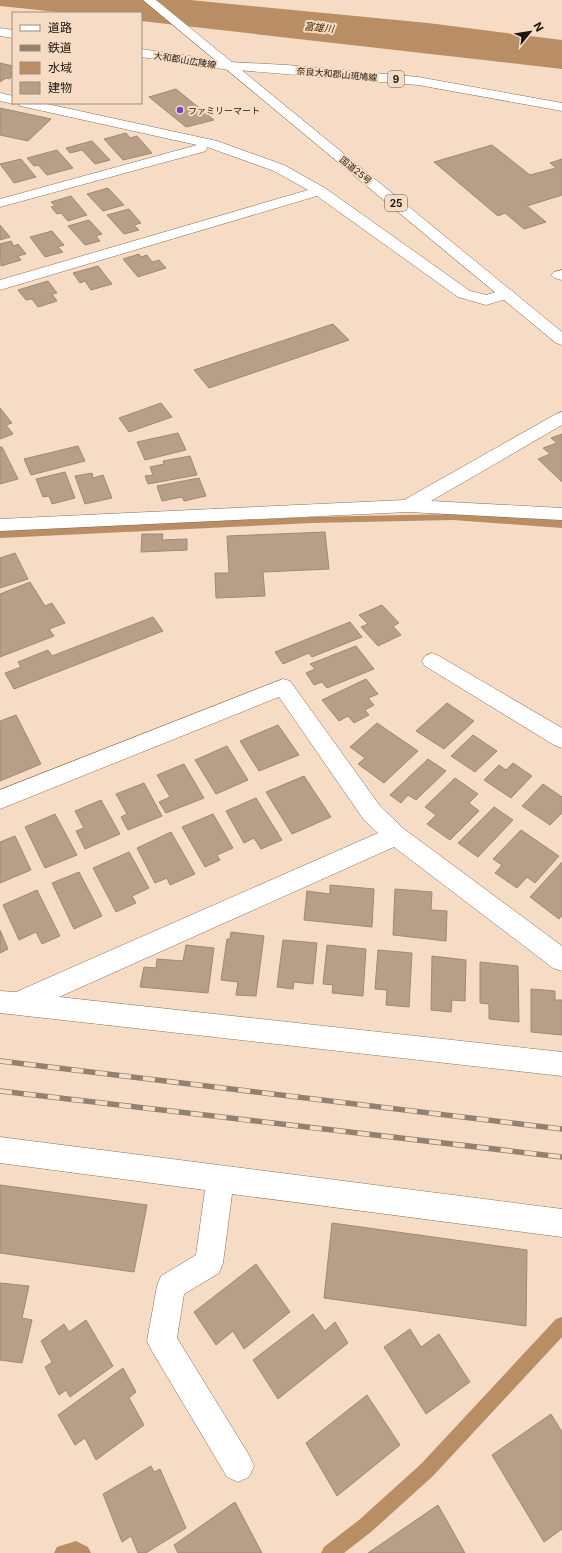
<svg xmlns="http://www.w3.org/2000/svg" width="562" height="1553" font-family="Inter,'Noto Sans JP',sans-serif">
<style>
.water{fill:#b98e64}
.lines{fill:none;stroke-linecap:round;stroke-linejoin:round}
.stream{fill:#b98e64;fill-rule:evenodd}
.building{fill:#b79e87;stroke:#a08872}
.street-casing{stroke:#866f59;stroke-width:1}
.secondary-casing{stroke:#866f59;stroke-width:1}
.primary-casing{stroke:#866f59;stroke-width:1}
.highway-casing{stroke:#866f59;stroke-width:1}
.street{fill:#fff;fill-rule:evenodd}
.secondary{fill:#fff;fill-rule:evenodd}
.primary{fill:#fff;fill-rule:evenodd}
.highway{fill:#fff;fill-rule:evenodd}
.rail-casing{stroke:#928170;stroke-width:5.5}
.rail{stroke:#f6dcc4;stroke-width:4;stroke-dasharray:12;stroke-linecap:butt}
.poi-dot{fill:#7148c0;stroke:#f6dcc4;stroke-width:1.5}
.labels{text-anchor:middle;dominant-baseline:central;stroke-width:4;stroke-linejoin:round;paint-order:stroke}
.far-street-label{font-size:9px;fill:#1d150c;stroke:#f6dcc4}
.far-poi-label{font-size:9px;fill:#1d150c;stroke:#f6dcc4;text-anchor:start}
.far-water-label{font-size:10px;font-style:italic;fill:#472a07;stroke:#f6dcc4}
.shield{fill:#f6dcc4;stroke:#5e5143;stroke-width:1}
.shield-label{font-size:10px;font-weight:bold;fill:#1d150c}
</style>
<rect width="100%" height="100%" fill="#f6dcc4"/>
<path class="water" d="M 0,0 L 190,0 L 428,23 L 562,40 L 562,69 L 141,21 L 141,13 L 67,13 L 0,6 Z"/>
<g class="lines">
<path class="stream" d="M 453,514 L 562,520 L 562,528 L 453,520 L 312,523 L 0,538 L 0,530 L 312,517 Z
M 562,1317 L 562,1337 L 433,1476 L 371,1532 L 344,1553 L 321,1553 L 324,1547 L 359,1520 L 421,1464 L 556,1319 Z
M 76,1541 L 88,1547 L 91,1553 L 54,1553 L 57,1547 Z"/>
</g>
<path class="building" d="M 0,63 L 13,66 L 13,72 L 10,74 L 13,76 L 9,79 L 6,78 L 0,82 Z
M 176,89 L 214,120 L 186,127 L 149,97 Z
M 0,108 L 51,119 L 28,141 L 0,135 Z
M 126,133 L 130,138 L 137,136 L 152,153 L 123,160 L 104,139 Z
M 92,141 L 110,160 L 95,164 L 82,150 L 70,153 L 66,148 Z
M 492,145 L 530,175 L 556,168 L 550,163 L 562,159 L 562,195 L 527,206 L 546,222 L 524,229 L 505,213 L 498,216 L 434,162 Z
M 57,150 L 73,168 L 47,175 L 38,165 L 34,166 L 27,158 Z
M 21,159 L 36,177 L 14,183 L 0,164 Z
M 108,188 L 124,205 L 103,211 L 87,194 Z
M 71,196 L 87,215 L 68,221 L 61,213 L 57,214 L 51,207 L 55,206 L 51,202 Z
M 129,209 L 141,223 L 134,225 L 139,230 L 124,234 L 107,215 Z
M 89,220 L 102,234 L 96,236 L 100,241 L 85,245 L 68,226 Z
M 0,225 L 10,237 L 0,240 Z
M 52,231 L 64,245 L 58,247 L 63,252 L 45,257 L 30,237 Z
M 11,241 L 14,246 L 18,244 L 26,254 L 18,256 L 21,260 L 1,266 L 0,244 Z
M 139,254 L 141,257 L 147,255 L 152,262 L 159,260 L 166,268 L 138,277 L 123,259 Z
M 98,266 L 112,284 L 91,290 L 85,281 L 80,283 L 73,273 Z
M 48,281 L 57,293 L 52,294 L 57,301 L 38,307 L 32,299 L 26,300 L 18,290 Z
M 333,324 L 349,340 L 209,388 L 194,370 Z
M 161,403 L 172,417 L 129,432 L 119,418 Z
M 0,408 L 12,423 L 6,425 L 13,434 L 0,439 Z
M 178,433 L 186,450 L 145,460 L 137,442 Z
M 562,434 L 562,482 L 538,459 L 550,454 L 543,448 L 557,443 L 551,438 Z
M 78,446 L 85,461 L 31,475 L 24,459 Z
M 0,447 L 2,447 L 18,479 L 0,484 Z
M 190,456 L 197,475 L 148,484 L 145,476 L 153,475 L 150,467 L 164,464 L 163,461 Z
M 65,472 L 75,498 L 52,504 L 49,496 L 43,497 L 36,479 Z
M 92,473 L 93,478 L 103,475 L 112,498 L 85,504 L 75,476 Z
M 199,478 L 206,496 L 184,501 L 182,497 L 162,501 L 157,486 Z
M 325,532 L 329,569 L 263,572 L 265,596 L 216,598 L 215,573 L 229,573 L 227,536 Z
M 142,534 L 163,534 L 162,540 L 187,539 L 187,550 L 141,552 Z
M 15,553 L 28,579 L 0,588 L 0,558 Z
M 30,582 L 45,606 L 52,603 L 65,623 L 49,629 L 54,636 L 0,657 L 0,594 Z
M 382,605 L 399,623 L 393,626 L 401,635 L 378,646 L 361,627 L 368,624 L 359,615 Z
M 153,617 L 163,631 L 14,689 L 5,673 L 21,667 L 18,662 L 48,650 L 52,656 Z
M 350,622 L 362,637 L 312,657 L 309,653 L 283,664 L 275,652 Z
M 356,646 L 374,669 L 327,688 L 322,682 L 314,685 L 306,673 L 315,669 L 310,664 Z
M 366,679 L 378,694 L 368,698 L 374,705 L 365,710 L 369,715 L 354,723 L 348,716 L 339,721 L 322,700 Z
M 447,703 L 474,721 L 444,749 L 416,731 Z
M 16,715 L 41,764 L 0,781 L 0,721 Z
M 377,723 L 418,751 L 384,783 L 358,764 L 365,758 L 350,747 Z
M 278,725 L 299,755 L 259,771 L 240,741 Z
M 473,735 L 497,751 L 475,772 L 451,756 Z
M 227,746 L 248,780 L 216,794 L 195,760 Z
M 428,759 L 446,771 L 416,800 L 408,795 L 401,803 L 390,795 Z
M 513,763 L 532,776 L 511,798 L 484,780 L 499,765 L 506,770 Z
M 184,764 L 204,798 L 166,813 L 159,802 L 170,797 L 157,775 Z
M 304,776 L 331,817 L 292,834 L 266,792 Z
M 455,778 L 478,794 L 469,803 L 479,811 L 450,840 L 427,824 L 436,815 L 425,807 Z
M 144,783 L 162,816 L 128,830 L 121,817 L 127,814 L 116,794 Z
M 543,784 L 562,797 L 562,813 L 550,825 L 522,806 Z
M 256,798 L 282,840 L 261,849 L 254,838 L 244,843 L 226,811 Z
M 101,800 L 120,834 L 85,849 L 76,831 L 84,828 L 75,811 Z
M 494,807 L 513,820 L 478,857 L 458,843 Z
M 55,814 L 77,855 L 45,868 L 25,827 Z
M 213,814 L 233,848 L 217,855 L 220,860 L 205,867 L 182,827 Z
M 521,830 L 559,856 L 535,883 L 527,877 L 517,888 L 495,873 L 502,865 L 493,859 Z
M 171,832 L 195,874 L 170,885 L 167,878 L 155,883 L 137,848 Z
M 15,836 L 31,870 L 0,883 L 0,842 Z
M 129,852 L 149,888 L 132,896 L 136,903 L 116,912 L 93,868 Z
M 562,862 L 562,915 L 559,919 L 530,897 Z
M 79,872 L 102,916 L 74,929 L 52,883 Z
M 330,885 L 374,889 L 372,927 L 304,920 L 307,891 L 330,894 Z
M 395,889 L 432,892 L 431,910 L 447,911 L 446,941 L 393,935 Z
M 37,890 L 60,936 L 42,944 L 36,932 L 19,940 L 3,905 Z
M 0,930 L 8,949 L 0,953 Z
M 231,932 L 264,936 L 256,996 L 236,995 L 238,982 L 221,980 L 227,939 L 230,939 Z
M 283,940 L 317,943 L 313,984 L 294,982 L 293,989 L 277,987 Z
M 186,945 L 214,948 L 208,993 L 140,987 L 144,967 L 156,968 L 157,959 L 183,961 Z
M 327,945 L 366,949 L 363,996 L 332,993 L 333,985 L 323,984 Z
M 378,950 L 412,953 L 409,1007 L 386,1005 L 387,990 L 375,989 Z
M 432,956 L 466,960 L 465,1001 L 452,1000 L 451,1012 L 431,1010 Z
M 480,962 L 518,966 L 519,1022 L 489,1019 L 489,1004 L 480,1003 Z
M 531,989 L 555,991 L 555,1000 L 562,1000 L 562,1035 L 531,1032 Z
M 0,1185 L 147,1205 L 134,1272 L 0,1253 Z
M 332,1223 L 527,1250 L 526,1326 L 324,1298 Z
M 256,1264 L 290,1312 L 244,1349 L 233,1331 L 216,1345 L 194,1312 Z
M 0,1283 L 29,1286 L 22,1318 L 32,1320 L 22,1363 L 0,1360 Z
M 313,1314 L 325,1331 L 335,1322 L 348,1343 L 278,1399 L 253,1360 Z
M 86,1320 L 113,1366 L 70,1397 L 66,1390 L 59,1395 L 45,1367 L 52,1362 L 41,1341 L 64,1324 L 69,1332 Z
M 410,1329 L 421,1347 L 439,1334 L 470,1382 L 426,1414 L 384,1347 Z
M 123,1368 L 136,1392 L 129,1398 L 144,1425 L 96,1460 L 85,1438 L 75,1445 L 58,1415 Z
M 367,1395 L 400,1445 L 337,1496 L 306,1443 Z
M 551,1414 L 562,1432 L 562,1529 L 544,1542 L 492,1455 Z
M 151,1466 L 154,1472 L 160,1469 L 186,1528 L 146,1553 L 138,1553 L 131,1536 L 122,1542 L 103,1494 Z
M 235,1502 L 262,1553 L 178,1553 L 174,1545 Z
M 438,1505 L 465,1553 L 368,1553 Z"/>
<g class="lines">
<g class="street-casing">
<path id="street" d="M 0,93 L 13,96 L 13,103 L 17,103 L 13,104 L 0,101 Z
M 18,103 L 43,103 L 217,141 L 284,165 L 325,188 L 470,291 L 486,295 L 507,289 L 513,291 L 515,294 L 513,297 L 486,305 L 458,297 L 317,196 L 0,290 L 0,280 L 308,190 L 274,171 L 207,147 L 206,151 L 0,207 L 0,199 L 197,145 L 25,107 L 20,106 Z
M 562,270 L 562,280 L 554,278 L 551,275 L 554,272 Z
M 562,412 L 562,425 L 431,501 L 562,508 L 562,520 L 408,512 L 0,531 L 0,519 L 404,500 L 556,414 Z
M 432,653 L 439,656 L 562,728 L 562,748 L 554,745 L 425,666 L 422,661 L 425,656 Z
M 283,679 L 290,681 L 380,806 L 404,829 L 562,946 L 562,971 L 553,968 L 394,847 L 59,997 L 562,1052 L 562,1076 L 0,1013 L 0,991 L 16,992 L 378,833 L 364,820 L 279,697 L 0,809 L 0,790 Z
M 0,1137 L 562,1209 L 562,1237 L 232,1194 L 223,1263 L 219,1273 L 184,1294 L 177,1338 L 249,1455 L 254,1466 L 249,1477 L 238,1482 L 227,1477 L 152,1351 L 147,1341 L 157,1286 L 161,1276 L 196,1255 L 205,1190 L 0,1163 Z"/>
</g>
<g class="secondary-casing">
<path id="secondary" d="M 0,28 L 13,30 L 13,38 L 0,36 Z
M 141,49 L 229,62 L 233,63 L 235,66 L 233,69 L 229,70 L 141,57 Z"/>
</g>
<g class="primary-casing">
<path id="primary" d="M 229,62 L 287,65 L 418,77 L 562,103 L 562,111 L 418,85 L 225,69 L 223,66 L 225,63 Z"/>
</g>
<g class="highway-casing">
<path id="highway" d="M 143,0 L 156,0 L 562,332 L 562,345 L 556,343 Z"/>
</g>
<use href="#street" class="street"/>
<use href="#secondary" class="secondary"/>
<use href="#primary" class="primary"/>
<use href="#highway" class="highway"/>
<g class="rail-casing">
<path id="rail" d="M 0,1061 L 562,1129
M 0,1091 L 562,1157"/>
</g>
<use href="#rail" class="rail"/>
</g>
<circle class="poi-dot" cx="180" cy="110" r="4"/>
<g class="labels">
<g class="far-street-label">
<text transform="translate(185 60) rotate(9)">大和郡山広陵線</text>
<text transform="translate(337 74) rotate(5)">奈良大和郡山斑鳩線</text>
<text transform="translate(356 170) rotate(39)">国道25号</text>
</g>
<g class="far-poi-label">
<text x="188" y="110">ファミリーマート</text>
</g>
<g class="far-water-label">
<text transform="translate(319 27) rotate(6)">富雄川</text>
</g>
<g class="shield">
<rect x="388" y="71" width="16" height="16" rx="3"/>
<rect x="385" y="195" width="22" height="16" rx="3"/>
</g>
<g class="shield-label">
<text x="396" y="79">9</text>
<text x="396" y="203">25</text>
</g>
</g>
<rect x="12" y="12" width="130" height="92" fill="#f6dcc4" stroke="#9f8c7a"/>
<rect x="20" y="25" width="20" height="6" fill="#ffffff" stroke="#9f8c7a"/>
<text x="48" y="32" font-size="12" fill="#1d150c">道路</text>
<rect x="20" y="45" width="20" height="6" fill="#928170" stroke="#9f8c7a"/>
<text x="48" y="52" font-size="12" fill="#1d150c">鉄道</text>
<rect x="20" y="62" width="20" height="12" fill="#b98e64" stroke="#9f8c7a"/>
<text x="48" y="72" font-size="12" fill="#1d150c">水域</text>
<rect x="20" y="82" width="20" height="12" fill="#b79e87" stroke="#9f8c7a"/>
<text x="48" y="92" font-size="12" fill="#1d150c">建物</text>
<g transform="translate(530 32) rotate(60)" stroke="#f6dcc4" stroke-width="3" paint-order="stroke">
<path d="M0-3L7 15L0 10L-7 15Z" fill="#1d150c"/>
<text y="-6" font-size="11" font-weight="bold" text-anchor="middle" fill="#1d150c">N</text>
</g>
</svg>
